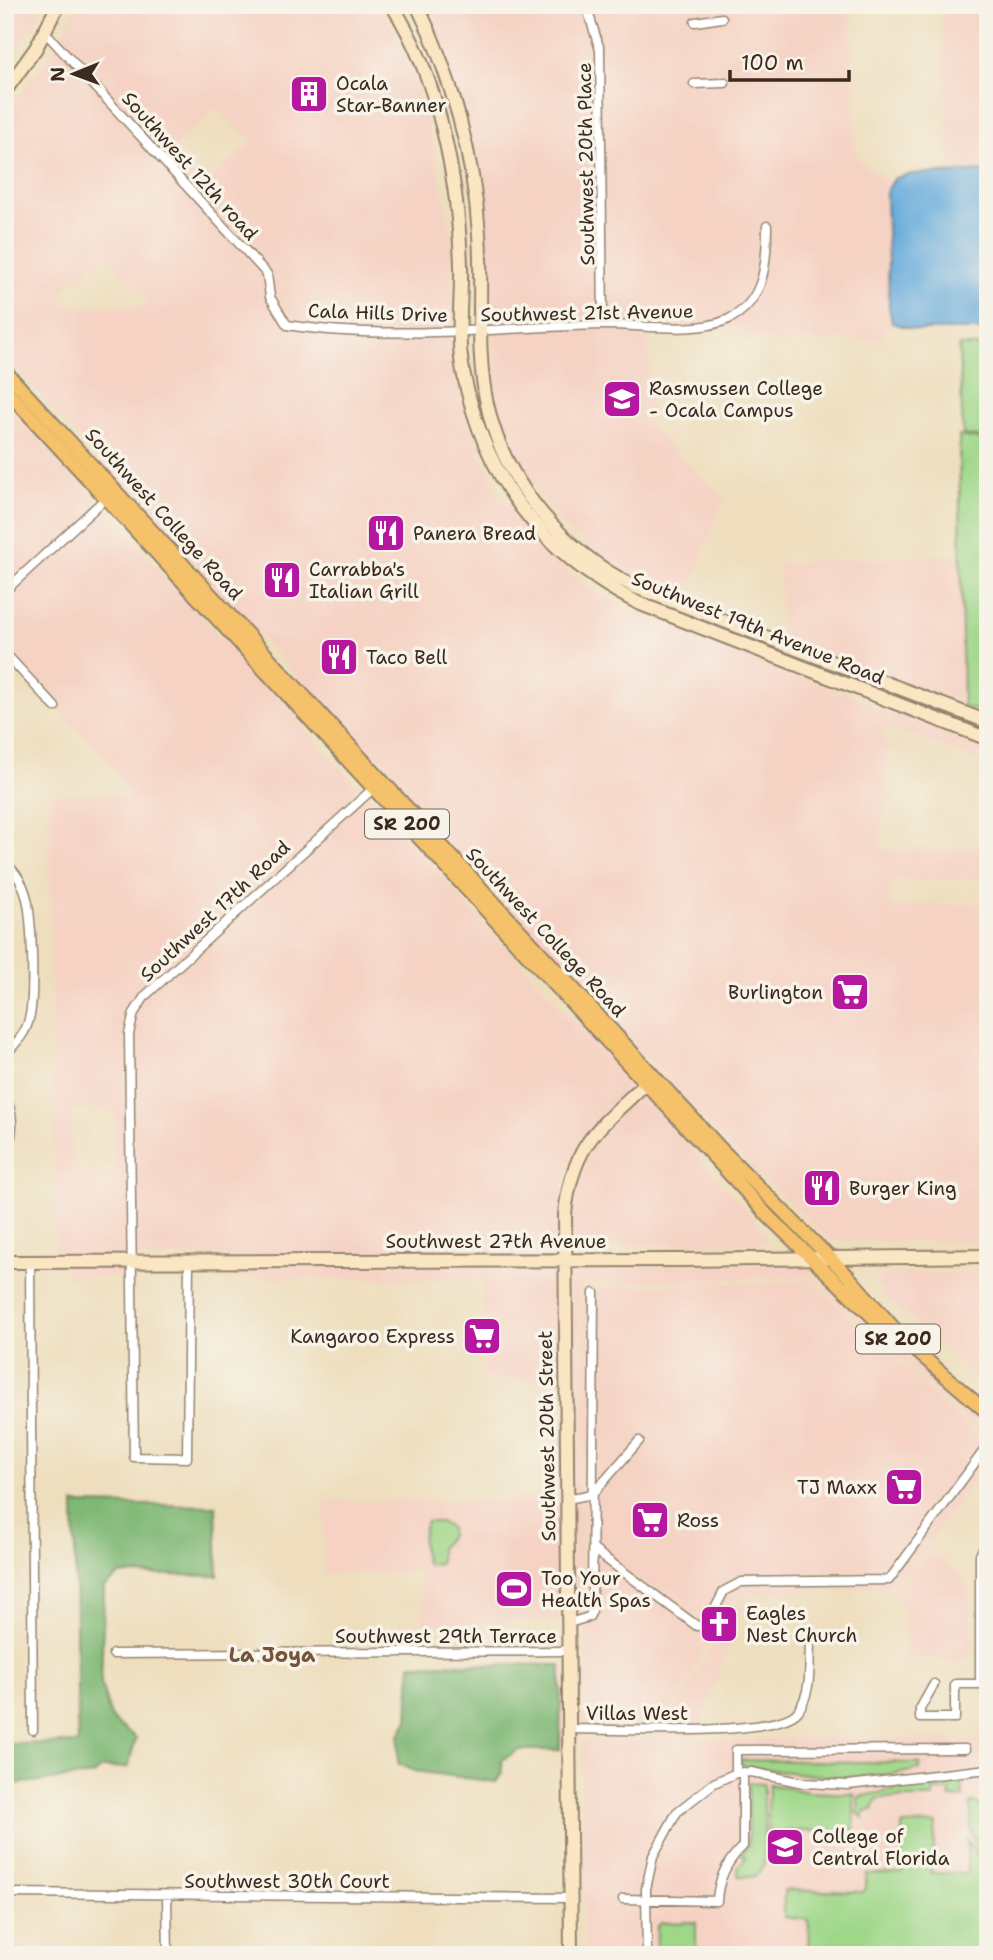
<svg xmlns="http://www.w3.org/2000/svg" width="993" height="1960" font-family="'Shantell Sans',sans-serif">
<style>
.built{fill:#f5d2c3;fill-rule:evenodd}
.green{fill:#9fd789;stroke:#6d8054;stroke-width:2}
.forest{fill:#7fb875;stroke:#5d714a;stroke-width:2}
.water{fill:#66abdc;stroke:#506a7d;stroke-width:2}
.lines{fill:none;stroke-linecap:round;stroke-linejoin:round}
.street-casing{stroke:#94846e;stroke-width:11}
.secondary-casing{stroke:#94846e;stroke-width:16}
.primary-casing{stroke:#94846e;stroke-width:16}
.street{stroke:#fff;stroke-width:8}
.secondary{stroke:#fbe6c4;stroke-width:12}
.primary{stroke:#f5c16b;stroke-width:12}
.labels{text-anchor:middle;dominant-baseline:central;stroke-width:7;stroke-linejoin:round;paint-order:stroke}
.shield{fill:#f7f3e8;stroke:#73665b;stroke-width:2}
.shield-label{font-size:18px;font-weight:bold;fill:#3b2a1e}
.poi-label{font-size:19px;fill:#3b2a1e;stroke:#f7f3e8;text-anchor:start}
.street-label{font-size:19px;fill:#3b2a1e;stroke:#f7f3e8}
.neighbourhood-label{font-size:21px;font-weight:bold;fill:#74543a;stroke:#f7f3e8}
</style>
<rect width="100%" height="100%" fill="#f7f3e8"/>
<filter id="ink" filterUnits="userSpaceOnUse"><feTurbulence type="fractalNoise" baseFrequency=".0143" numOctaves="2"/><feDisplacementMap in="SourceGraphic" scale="14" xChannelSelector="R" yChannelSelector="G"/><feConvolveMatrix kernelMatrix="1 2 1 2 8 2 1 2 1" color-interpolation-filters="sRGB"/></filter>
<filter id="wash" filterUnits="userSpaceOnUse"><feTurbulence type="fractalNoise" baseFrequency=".00686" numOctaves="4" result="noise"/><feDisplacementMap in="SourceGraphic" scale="28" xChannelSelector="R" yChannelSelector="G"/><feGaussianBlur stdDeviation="1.57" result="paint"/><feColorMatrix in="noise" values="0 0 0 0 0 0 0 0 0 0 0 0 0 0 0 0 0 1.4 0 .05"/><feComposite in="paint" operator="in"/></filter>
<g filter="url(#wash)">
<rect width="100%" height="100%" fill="#eedebd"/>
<path class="built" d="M 5,5 L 41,5 L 32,28 L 5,63 Z
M 76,5 L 380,5 L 405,53 L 428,121 L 452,238 L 453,363 L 469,426 L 497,489 L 533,541 L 581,582 L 622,606 L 988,750 L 988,765 L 896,729 L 882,730 L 888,747 L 881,850 L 988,848 L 988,879 L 897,880 L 889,893 L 891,906 L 988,904 L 988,1241 L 830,1240 L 728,1146 L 5,358 L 5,116 L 57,47 ZM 217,107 L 251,142 L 204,185 L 170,152 ZM 102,257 L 107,257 L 148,300 L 146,305 L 135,307 L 64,306 L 60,293 Z
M 427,5 L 850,5 L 856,157 L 891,184 L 886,192 L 889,307 L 894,324 L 879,340 L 745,341 L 744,328 L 648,326 L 651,427 L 724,499 L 686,600 L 632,579 L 565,529 L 525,476 L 497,410 L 489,268 L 471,133 Z
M 941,5 L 988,5 L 988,171 L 950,172 Z
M 5,403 L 635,1087 L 586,1134 L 573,1157 L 563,1185 L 560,1256 L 58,1257 L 55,1251 L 49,794 L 128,795 L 112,766 L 5,650 ZM 85,1109 L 114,1111 L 116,1162 L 114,1171 L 106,1175 L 73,1175 L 70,1113 Z
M 961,555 L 963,706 L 781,636 L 779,562 Z
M 641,1093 L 766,1232 L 766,1240 L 760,1243 L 571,1246 L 572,1187 L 594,1139 Z
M 801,1263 L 988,1430 L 988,1442 L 812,1277 L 582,1284 L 579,1288 L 582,1711 L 586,1714 L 673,1712 L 740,1598 L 746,1597 L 697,1736 L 582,1736 L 578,1740 L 578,1750 L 574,1750 L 569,1264 Z
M 560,1264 L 565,1750 L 560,1750 L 561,1619 L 423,1625 L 420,1572 L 324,1573 L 324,1501 L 559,1500 L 558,1381 L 480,1378 L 484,1358 L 483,1280 L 68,1277 L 62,1265 Z
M 988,1272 L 988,1387 L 886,1298 L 876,1284 L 878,1279 L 887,1274 Z
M 812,1280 L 988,1447 L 988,1460 L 898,1587 L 737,1594 L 670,1710 L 586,1711 L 582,1288 Z
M 927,1552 L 962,1575 L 969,1594 L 972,1647 L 966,1659 L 954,1663 L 937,1658 L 907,1659 L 903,1607 L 891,1591 L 901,1589 Z
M 988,1738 L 988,1955 L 584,1955 L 582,1740 Z"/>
<path class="green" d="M 959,346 L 988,346 L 988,438 L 963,435 Z
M 959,436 L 988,441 L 988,714 L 963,706 Z
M 427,1522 L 440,1522 L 450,1528 L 450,1536 L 440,1548 L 440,1563 L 427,1565 C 422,1554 420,1531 427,1522 Z
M 741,1760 L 920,1763 L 920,1769 C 859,1784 802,1775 741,1765 Z
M 954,1778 L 962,1779 L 963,1797 L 950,1798 L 950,1791 L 933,1791 L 933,1798 L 881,1798 L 877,1799 L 873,1810 L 864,1811 L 864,1818 L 858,1813 L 858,1797 Z
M 749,1782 L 764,1784 L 764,1865 L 755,1877 L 738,1876 L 738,1868 L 746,1858 L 741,1854 L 748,1845 Z
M 769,1784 L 808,1792 L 854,1794 L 854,1831 L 785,1831 L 784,1840 L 767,1840 Z
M 975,1802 L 988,1810 L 988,1832 L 983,1832 L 983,1840 L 987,1840 L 987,1856 L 977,1851 L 971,1829 L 971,1803 Z
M 936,1824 L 931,1873 L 967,1873 L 967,1840 L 988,1873 L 988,1955 L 808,1955 L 809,1920 L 784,1917 L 784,1890 L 862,1892 L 866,1889 L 866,1874 L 902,1873 L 902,1825 Z
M 696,1922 L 696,1955 L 656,1955 L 657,1927 L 661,1923 Z"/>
<path class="forest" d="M 74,1504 L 216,1506 L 218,1576 L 121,1574 L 104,1587 L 101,1684 L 112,1720 L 136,1738 L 128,1767 L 101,1768 L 94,1775 L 5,1785 L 5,1744 L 78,1743 Z
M 411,1664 L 561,1665 L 560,1750 L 519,1750 L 502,1760 L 503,1774 L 496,1782 L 414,1771 L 398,1763 L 399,1735 L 408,1721 Z"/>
<path class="water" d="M 988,171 L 988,330 L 916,330 L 892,323 L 889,307 L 886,192 L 895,178 L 912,174 Z"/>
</g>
<g filter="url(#ink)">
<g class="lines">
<g class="street-casing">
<path id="street" d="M 586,5 L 600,50 L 603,325
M 695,22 L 722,18
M 45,32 L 267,274 L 270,297 L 287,325 C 390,341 498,327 602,325 C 639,324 695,335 729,319 C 765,301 767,262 767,226
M 694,84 L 725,83
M 5,591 L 106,498
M 5,653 L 55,707
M 5,863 C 16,872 24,885 27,899 C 32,920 35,999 29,1019 C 26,1034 15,1044 5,1055
M 5,1096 C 15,1116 14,1135 5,1155
M 30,1261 L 33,1730
M 189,1261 L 187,1458 L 134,1457 L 129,1034 L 134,1013 L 145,996 L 377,785
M 567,1499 L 593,1494 L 639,1441
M 594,1550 L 697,1626 L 706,1626 L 724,1591 L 741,1582 L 889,1580 L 988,1445
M 569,1623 L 589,1617 L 592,1611 L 594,1293
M 113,1654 L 569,1651
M 934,1684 L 920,1709 L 920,1718 L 955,1718 L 955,1684 L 980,1684 L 980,1555 L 988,1540
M 569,1729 C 608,1729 779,1738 798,1711 C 815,1688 807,1657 811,1632
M 736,1773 L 736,1750 L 965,1749
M 5,1893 L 569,1898
M 167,1896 L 168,1955
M 623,1899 L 717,1901 C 718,1878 727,1861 743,1846 L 743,1772
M 647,1955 L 646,1889 L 653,1856 L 677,1812 L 714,1783 L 736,1773 L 751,1772 L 804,1783 L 848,1785 L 988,1769"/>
</g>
<g class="secondary-casing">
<path id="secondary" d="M 392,5 C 439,79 458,178 461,265 C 462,300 456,336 463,371 C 484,478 541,553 638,603 L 988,739
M 417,5 C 451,74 474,157 479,234 C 483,290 475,349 487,404 C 504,483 563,551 635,587 L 988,722
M 5,91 L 36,48 L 58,5
M 5,1262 L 683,1260 L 988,1256
M 571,1955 L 565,1214 C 573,1138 603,1126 653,1076"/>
</g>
<g class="primary-casing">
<path id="primary" d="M 5,371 L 721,1149 L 848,1276 L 907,1343 L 988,1413
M 5,389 L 770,1218 L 880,1324"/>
</g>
<use href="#street" class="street"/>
<use href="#secondary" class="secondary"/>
<use href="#primary" class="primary"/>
</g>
</g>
<defs>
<g id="building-square" transform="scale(2.0125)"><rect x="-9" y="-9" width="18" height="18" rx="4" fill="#b5179e" stroke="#f7f3e8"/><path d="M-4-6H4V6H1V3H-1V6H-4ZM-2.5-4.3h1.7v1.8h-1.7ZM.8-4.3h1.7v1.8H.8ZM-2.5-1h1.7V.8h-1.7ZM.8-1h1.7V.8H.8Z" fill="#fff"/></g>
<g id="school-square" transform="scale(2.0125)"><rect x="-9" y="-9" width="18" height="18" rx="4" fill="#b5179e" stroke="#f7f3e8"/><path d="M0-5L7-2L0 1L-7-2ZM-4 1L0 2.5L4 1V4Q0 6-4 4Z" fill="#fff"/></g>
<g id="restaurant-square" transform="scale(2.0125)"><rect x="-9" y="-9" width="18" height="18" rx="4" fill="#b5179e" stroke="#f7f3e8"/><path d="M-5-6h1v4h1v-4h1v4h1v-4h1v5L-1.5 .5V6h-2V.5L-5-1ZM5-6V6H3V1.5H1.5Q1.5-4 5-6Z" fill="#fff"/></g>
<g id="supermarket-square" transform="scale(2.0125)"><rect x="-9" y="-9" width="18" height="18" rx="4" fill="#b5179e" stroke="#f7f3e8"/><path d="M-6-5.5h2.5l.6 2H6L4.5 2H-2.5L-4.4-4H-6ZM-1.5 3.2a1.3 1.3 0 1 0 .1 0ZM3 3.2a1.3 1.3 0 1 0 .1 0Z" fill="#fff"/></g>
<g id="stadium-square" transform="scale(2.0125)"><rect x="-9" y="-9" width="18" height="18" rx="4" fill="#b5179e" stroke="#f7f3e8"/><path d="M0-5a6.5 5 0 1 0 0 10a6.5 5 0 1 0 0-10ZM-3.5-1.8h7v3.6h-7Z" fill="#fff"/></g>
<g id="church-square" transform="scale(2.0125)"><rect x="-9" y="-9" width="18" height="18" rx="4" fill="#b5179e" stroke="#f7f3e8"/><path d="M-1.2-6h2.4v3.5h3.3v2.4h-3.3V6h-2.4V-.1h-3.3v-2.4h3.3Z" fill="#fff"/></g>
<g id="university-square" transform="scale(2.0125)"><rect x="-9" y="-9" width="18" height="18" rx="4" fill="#b5179e" stroke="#f7f3e8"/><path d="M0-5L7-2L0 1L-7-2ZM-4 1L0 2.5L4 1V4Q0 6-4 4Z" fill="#fff"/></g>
</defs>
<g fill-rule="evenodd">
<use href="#building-square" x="309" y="94"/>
<use href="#school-square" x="622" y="399"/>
<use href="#restaurant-square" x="386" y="533"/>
<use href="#restaurant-square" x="282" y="580"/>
<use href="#restaurant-square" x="339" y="657"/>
<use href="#supermarket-square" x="850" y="992"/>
<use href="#restaurant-square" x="822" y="1188"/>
<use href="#supermarket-square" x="482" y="1336"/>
<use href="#supermarket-square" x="904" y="1487"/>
<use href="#supermarket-square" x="650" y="1520"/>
<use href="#stadium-square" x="514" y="1589"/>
<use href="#church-square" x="719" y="1624"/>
<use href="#university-square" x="785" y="1847"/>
</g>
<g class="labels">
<g class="shield">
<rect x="365" y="809.5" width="84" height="29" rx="5"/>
<rect x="856" y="1324.5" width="84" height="29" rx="5"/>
</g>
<g class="shield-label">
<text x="407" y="824">SR 200</text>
<text x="898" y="1339">SR 200</text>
</g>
<g class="poi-label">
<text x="336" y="83">Ocala<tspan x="336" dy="22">Star-Banner</tspan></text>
<text x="649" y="388">Rasmussen College<tspan x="649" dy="22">- Ocala Campus</tspan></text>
<text x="413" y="533">Panera Bread</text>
<text x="309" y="569">Carrabba's<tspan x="309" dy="22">Italian Grill</tspan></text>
<text x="366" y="657">Taco Bell</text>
<text x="823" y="992" text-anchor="end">Burlington</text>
<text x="849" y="1188">Burger King</text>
<text x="455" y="1336" text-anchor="end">Kangaroo Express</text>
<text x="877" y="1487" text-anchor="end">TJ Maxx</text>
<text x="677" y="1520">Ross</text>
<text x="541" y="1578">Too Your<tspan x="541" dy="22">Health Spas</tspan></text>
<text x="746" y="1613">Eagles<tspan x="746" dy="22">Nest Church</tspan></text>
<text x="812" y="1836">College of<tspan x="812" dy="22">Central Florida</tspan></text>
</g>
<g class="street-label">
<text transform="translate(586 164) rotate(-91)">Southwest 20th Place</text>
<text transform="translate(190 166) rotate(48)">Southwest 12th road</text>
<text transform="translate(378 313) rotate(2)">Cala Hills Drive</text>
<text transform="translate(587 313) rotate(-1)">Southwest 21st Avenue</text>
<text transform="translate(164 514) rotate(48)">Southwest College Road</text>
<text transform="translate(758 628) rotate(22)">Southwest 19th Avenue Road</text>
<text transform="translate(215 911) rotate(-43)">Southwest 17th Road</text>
<text transform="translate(546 932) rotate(47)">Southwest College Road</text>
<text x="496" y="1241">Southwest 27th Avenue</text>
<text transform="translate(547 1436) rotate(-91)">Southwest 20th Street</text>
<text x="446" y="1636">Southwest 29th Terrace</text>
<text x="637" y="1713">Villas West</text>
<text x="287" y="1881">Southwest 30th Court</text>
</g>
<g class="neighbourhood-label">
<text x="272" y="1655">La Joya</text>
</g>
</g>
<rect width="993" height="1960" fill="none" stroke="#f7f3e8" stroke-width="28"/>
<g transform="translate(74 74) rotate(269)" stroke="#f7f3e8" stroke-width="5" paint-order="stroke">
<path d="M0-5L12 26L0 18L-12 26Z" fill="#3b2a1e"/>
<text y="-10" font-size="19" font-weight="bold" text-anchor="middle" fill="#3b2a1e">N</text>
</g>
<path d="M730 70v10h119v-10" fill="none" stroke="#3b2a1e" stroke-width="3.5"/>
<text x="741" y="70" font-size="21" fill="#3b2a1e" stroke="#f7f3e8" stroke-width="5" paint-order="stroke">100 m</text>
</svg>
